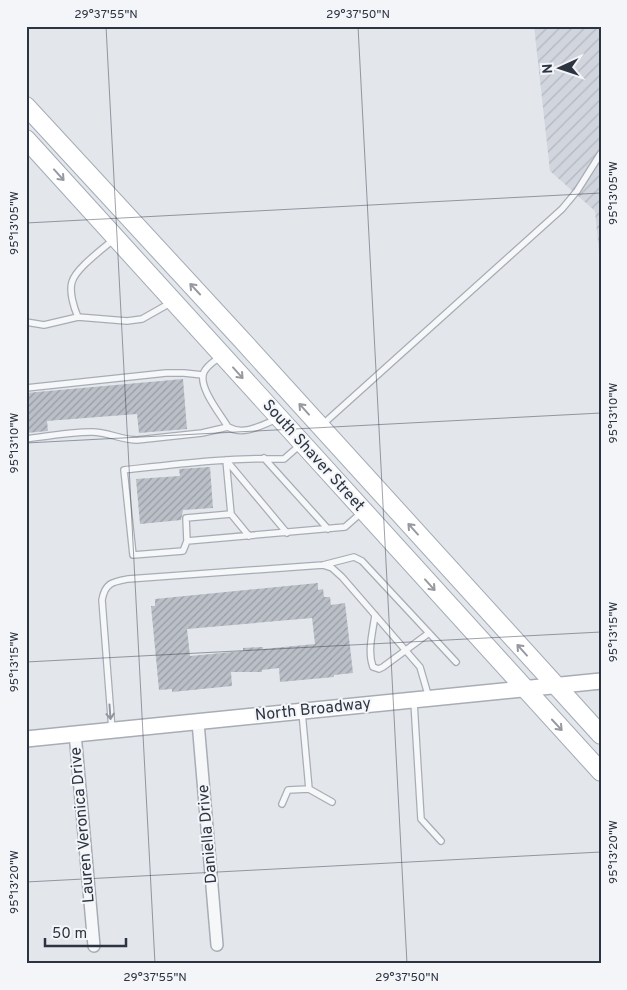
<svg xmlns="http://www.w3.org/2000/svg" width="627" height="990" font-family="Overpass,sans-serif">
<style>
.industrial{fill:url(#industrial-furrows)}
.building{fill:url(#building-hatch);fill-rule:evenodd}
.lines{fill:none;stroke-linecap:round;stroke-linejoin:round}
.lane-casing{stroke:#a8adb5;stroke-width:8}
.street-casing{stroke:#a8adb5;stroke-width:14}
.secondary-casing{stroke:#a8adb5;stroke-width:18}
.primary-casing{stroke:#a3abb6;stroke-width:20}
.lane{stroke:#f6f7f9;stroke-width:5.5}
.street{stroke:#f6f7f9;stroke-width:11}
.secondary{stroke:#fff;stroke-width:15}
.primary{stroke:#fff;stroke-width:18}
.oneway{stroke:#969aa0}
.oneway2{stroke:#91969e}
.ticks{fill:none;stroke:#2c3442;stroke-width:1;stroke-opacity:0.45}
.labels{text-anchor:middle;dominant-baseline:central;stroke-width:4;stroke-linejoin:round;paint-order:stroke}
.street-label{font-size:16px;fill:#2c3442;stroke:#f3f5f8}
.neatline{fill:none;stroke:#2c3442;stroke-width:2}
.ticks-label{font-size:12px;text-anchor:middle;fill:#2c3442}
</style>
<defs>
<pattern id="industrial-furrows" width="10" height="10" patternUnits="userSpaceOnUse" patternTransform="scale(1.25)"><rect width="10" height="10" fill="#d1d5dd"/><path d="M-1 1l2-2M0 10L10 0M9 11l2-2" fill="none" stroke="#b4b7bf"/></pattern>
<pattern id="building-hatch" width="6" height="6" patternUnits="userSpaceOnUse" patternTransform="scale(1.25)"><rect width="6" height="6" fill="#bbbfc7"/><path d="M-1 1l2-2M0 6l6-6M5 7l2-2" fill="none" stroke="#989ca3"/></pattern>
</defs>
<rect width="100%" height="100%" fill="#e3e6eb"/>
<path class="industrial" d="M 534,26 L 601,26 L 601,273 L 595,211 L 550,171 Z"/>
<path class="building" d="M 183,379 L 187,429 L 139,433 L 137,414 L 47,421 L 48,431 L 26,433 L 26,393 Z
M 210,467 L 213,508 L 183,510 L 181,520 L 140,524 L 136,479 L 180,476 L 179,469 Z
M 318,583 L 318,590 L 323,589 L 324,597 L 330,597 L 331,605 L 345,603 L 353,673 L 334,675 L 334,677 L 280,682 L 279,668 L 262,670 L 262,672 L 231,672 L 232,686 L 172,692 L 172,689 L 159,690 L 151,606 L 155,606 L 155,599 ZM 312,618 L 315,644 L 263,649 L 263,647 L 243,648 L 243,651 L 190,656 L 187,629 Z"/>
<g class="lines">
<g class="lane-casing">
<path id="lane" d="M 114,239 C 103,249 76,268 72,282 C 69,292 74,308 78,317 L 127,321 L 142,319 L 172,302
M 26,322 L 44,325 L 78,317
M 221,356 C 216,360 207,365 204,372 C 197,386 221,415 228,427 C 244,436 262,425 277,419
M 26,388 L 166,373 L 184,373 L 203,375
M 322,425 L 562,209 L 577,191 L 601,153
M 26,439 C 48,436 70,432 92,432 C 108,432 121,440 137,440 L 202,433 L 228,427
M 300,445 L 284,459 C 231,457 177,464 124,470 L 133,555 L 183,551 L 187,541 L 345,527 L 361,513
M 264,458 L 328,529
M 226,460 L 287,533
M 226,460 L 231,514
M 187,541 L 186,518 L 231,514 L 249,536
M 323,565 L 354,557 L 362,561 L 456,662
M 375,615 C 373,631 367,651 373,667 L 379,669 L 383,667 L 429,633
M 414,702 L 421,819 L 441,841
M 302,712 L 309,789
M 112,730 L 102,600 C 105,583 112,582 128,579 L 323,565 L 332,568 L 342,577 L 420,667 L 429,698
M 282,804 L 288,790 L 309,789 L 332,802"/>
</g>
<g class="street-casing">
<path id="street" d="M 198,722 L 217,945
M 75,733 L 94,946"/>
</g>
<g class="secondary-casing">
<path id="secondary" d="M 26,739 L 601,681"/>
</g>
<g class="primary-casing">
<path id="primary" d="M 26,106 L 241,339 L 601,735
M 26,139 L 601,772"/>
</g>
<use href="#lane" class="lane"/>
<use href="#street" class="street"/>
<use href="#secondary" class="secondary"/>
<use href="#primary" class="primary"/>
</g>
<defs><path id="oneway-shaft" d="M-6 0H5M1.5-3L5.5 0L1.5 3" fill="none" stroke-width="1.6" stroke-linecap="round" stroke-linejoin="round" transform="scale(1.25)"/></defs>
<g class="oneway">
<use href="#oneway-shaft" transform="translate(59 175) rotate(48)"/>
<use href="#oneway-shaft" transform="translate(195 289) rotate(-133)"/>
<use href="#oneway-shaft" transform="translate(238 373) rotate(48)"/>
<use href="#oneway-shaft" transform="translate(304 409) rotate(-132)"/>
<use href="#oneway-shaft" transform="translate(413 529) rotate(-132)"/>
<use href="#oneway-shaft" transform="translate(430 585) rotate(48)"/>
<use href="#oneway-shaft" transform="translate(522 650) rotate(-132)"/>
<use href="#oneway-shaft" transform="translate(557 725) rotate(47)"/>
</g>
<use class="oneway2" href="#oneway-shaft" transform="translate(110 712) rotate(86)"/>
<path class="ticks" d="M 106,26 L 155,964M 358,26 L 407,964M 26,223 L 601,193M 26,443 L 601,413M 26,662 L 601,632M 26,882 L 601,852"/>
<g class="labels">
<g class="street-label">
<text transform="translate(313 456) rotate(48)">South Shaver Street</text>
<text transform="translate(313 710) rotate(-6)">North Broadway</text>
<text transform="translate(83 825) rotate(-95)">Lauren Veronica Drive</text>
<text transform="translate(208 834) rotate(-95)">Daniella Drive</text>
</g>
</g>
<rect width="627" height="990" fill="none" stroke="#f3f5f8" stroke-width="55"/>
<g transform="translate(560 68) rotate(267)" stroke="#f3f5f8" stroke-width="4" paint-order="stroke">
<path d="M0-4L9 19L0 12L-9 19Z" fill="#2c3442"/>
<text y="-8" font-size="14" font-weight="bold" text-anchor="middle" fill="#2c3442">N</text>
</g>
<path d="M45 938v8h81v-8" fill="none" stroke="#2c3442" stroke-width="2.5"/>
<text x="52" y="938" font-size="15" fill="#2c3442" stroke="#f3f5f8" stroke-width="4" paint-order="stroke">50 m</text>
<rect x="28" y="28" width="572" height="934" class="neatline"/>
<g class="ticks-label">
<text x="106" y="18">29°37'55"N</text>
<text x="358" y="18">29°37'50"N</text>
<text transform="translate(613 193) rotate(-90)" y="4">95°13'05"W</text>
<text transform="translate(14 223) rotate(-90)" y="4">95°13'05"W</text>
<text transform="translate(613 413) rotate(-90)" y="4">95°13'10"W</text>
<text transform="translate(14 443) rotate(-90)" y="4">95°13'10"W</text>
<text transform="translate(613 632) rotate(-90)" y="4">95°13'15"W</text>
<text transform="translate(14 662) rotate(-90)" y="4">95°13'15"W</text>
<text transform="translate(613 852) rotate(-90)" y="4">95°13'20"W</text>
<text transform="translate(14 882) rotate(-90)" y="4">95°13'20"W</text>
<text x="155" y="981">29°37'55"N</text>
<text x="407" y="981">29°37'50"N</text>
</g>
</svg>
